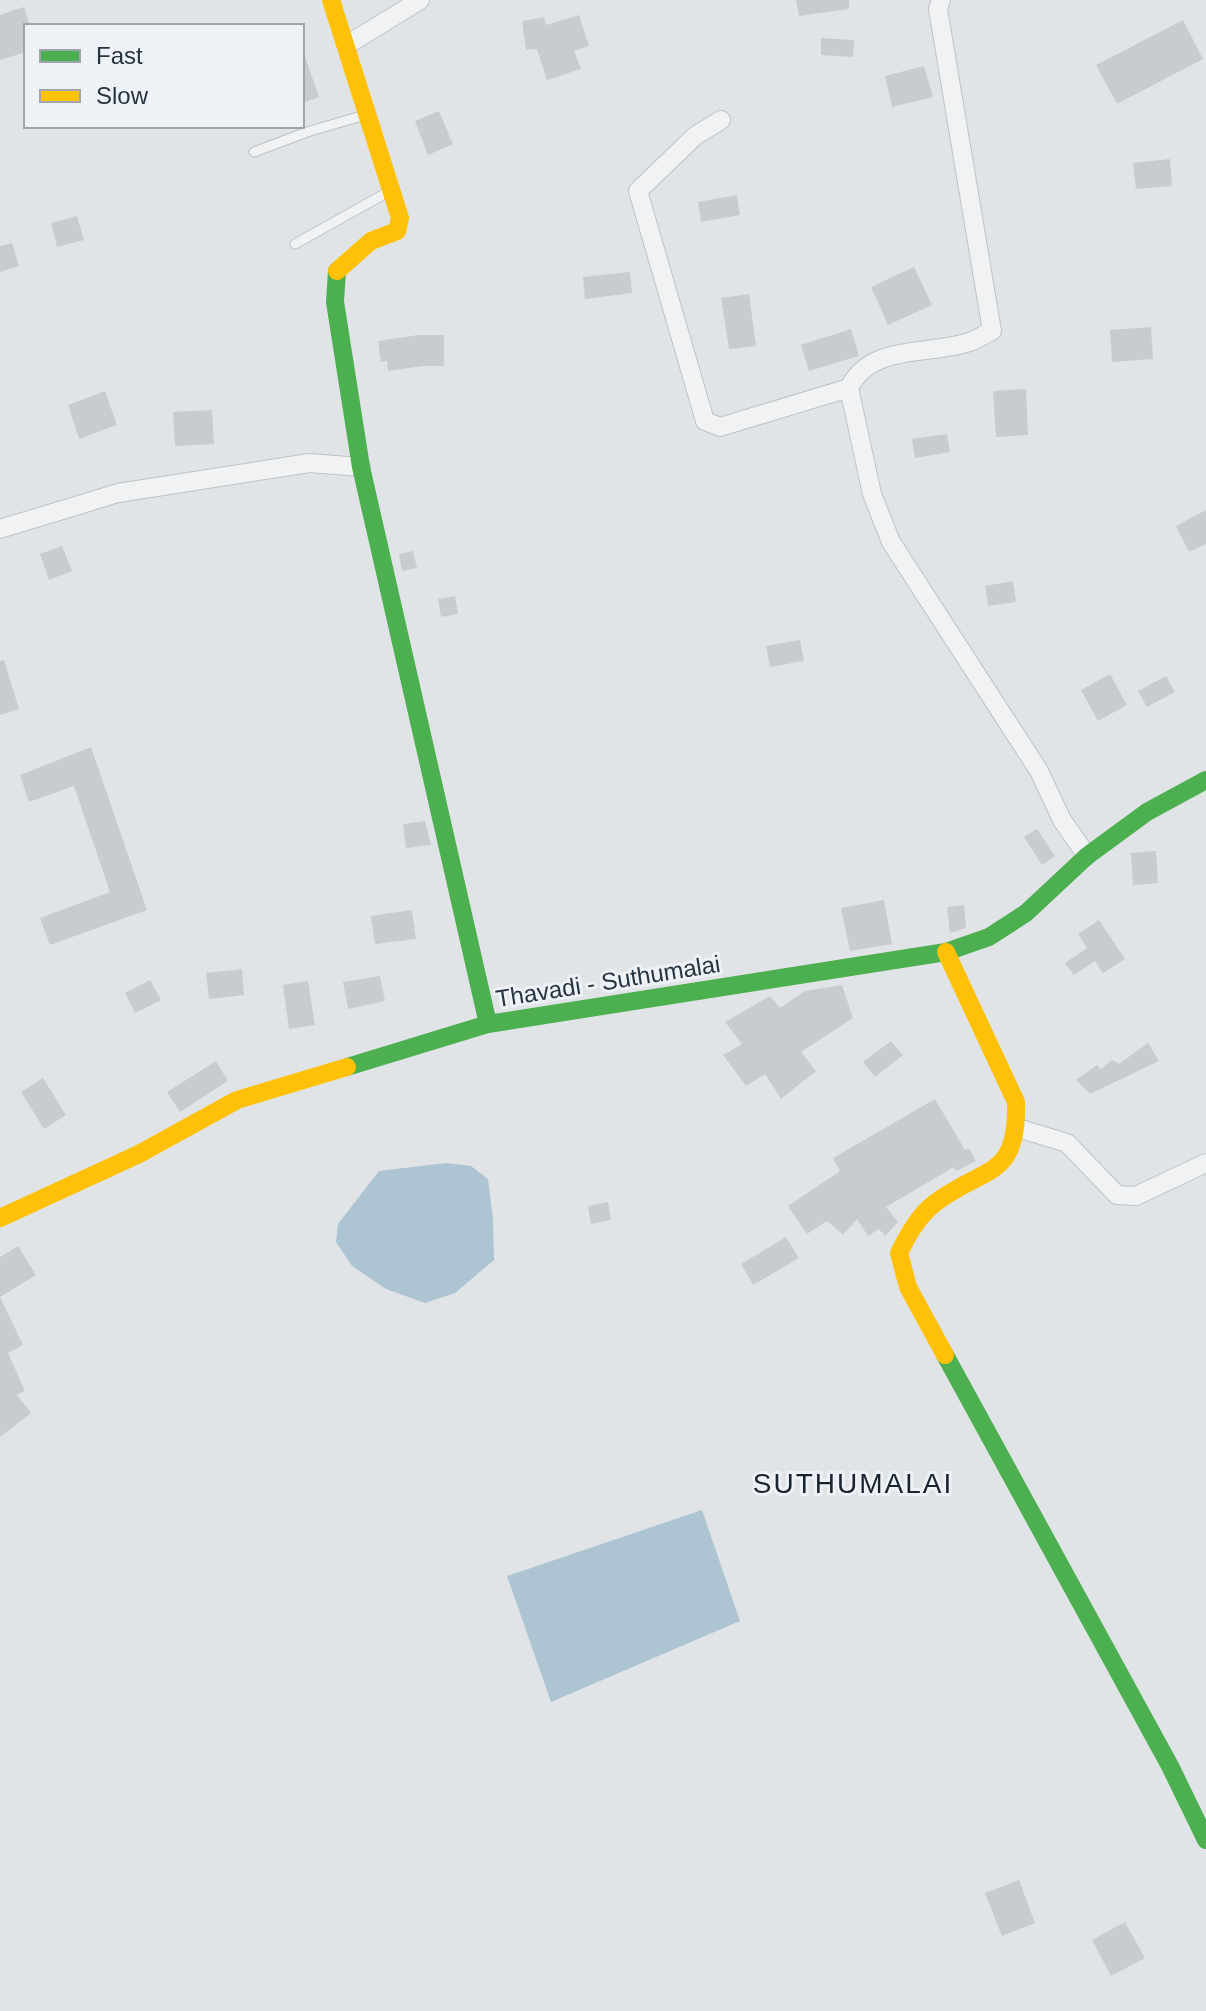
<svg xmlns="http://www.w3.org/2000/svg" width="1206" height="2011" font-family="Helvetica,sans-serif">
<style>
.water{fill:#adc4d3}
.building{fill:#c9ccce}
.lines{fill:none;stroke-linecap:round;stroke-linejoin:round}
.lane-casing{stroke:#bfc2c4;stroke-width:11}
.street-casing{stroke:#bfc2c4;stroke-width:20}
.lane{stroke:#f0f2f3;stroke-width:9}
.street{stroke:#f0f2f3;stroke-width:18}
.fast{stroke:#4caf50;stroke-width:18}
.slow{stroke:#ffc107;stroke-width:18}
.labels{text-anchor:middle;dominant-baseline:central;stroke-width:6;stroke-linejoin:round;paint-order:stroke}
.street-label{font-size:24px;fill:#263340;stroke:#eef2f6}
.quarter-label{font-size:28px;letter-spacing:2px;fill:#192431;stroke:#eef2f6}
</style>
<rect width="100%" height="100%" fill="#e1e4e6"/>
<path class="water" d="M 446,1163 L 471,1166 L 488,1179 L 493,1219 L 494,1260 L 455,1293 L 425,1303 L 386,1289 L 352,1266 L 336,1242 L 338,1224 L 379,1171 Z
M 702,1510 L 740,1621 L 551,1702 L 507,1576 Z"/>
<path class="building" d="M 796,0 L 849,0 L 849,9 L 799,16 Z
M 24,7 L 30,26 L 26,26 L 26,52 L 0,60 L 0,15 Z
M 579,15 L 589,46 L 574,51 L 581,69 L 547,80 L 537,49 L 526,50 L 522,21 L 544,17 L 546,25 Z
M 1183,20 L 1203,59 L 1117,104 L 1096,65 Z
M 821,38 L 854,40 L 853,57 L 821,55 Z
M 304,54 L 319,97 L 302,103 L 302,55 Z
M 924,66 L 933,97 L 892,107 L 885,76 Z
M 439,111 L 453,144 L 428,155 L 415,121 Z
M 1170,159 L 1172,186 L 1136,189 L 1133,163 Z
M 737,195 L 740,215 L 701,222 L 698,202 Z
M 77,216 L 84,240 L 57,247 L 51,223 Z
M 12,243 L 19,266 L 0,272 L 0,246 Z
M 914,267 L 932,305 L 888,325 L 871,287 Z
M 630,272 L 632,293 L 585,299 L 583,277 Z
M 749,294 L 756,346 L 729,349 L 721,298 Z
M 1151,327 L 1153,359 L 1112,362 L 1110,330 Z
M 851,329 L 859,356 L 809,371 L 801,345 Z
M 418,335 L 444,335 L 444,366 L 423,366 L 388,371 L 387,361 L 381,362 L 378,341 Z
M 1026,389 L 1028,435 L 996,437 L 993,391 Z
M 105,391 L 117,425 L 79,439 L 68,405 Z
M 212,410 L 214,444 L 175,446 L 173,412 Z
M 947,434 L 950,452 L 915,458 L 912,439 Z
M 1206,510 L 1206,544 L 1189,552 L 1176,526 Z
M 62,546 L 72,571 L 49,580 L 40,554 Z
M 413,551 L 417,568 L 402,571 L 399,554 Z
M 1013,581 L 1016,602 L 988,606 L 985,586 Z
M 455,596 L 458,614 L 441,617 L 438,599 Z
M 800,640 L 804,661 L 770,667 L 766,646 Z
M 4,660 L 19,709 L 0,715 L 0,661 Z
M 1110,674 L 1127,705 L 1098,721 L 1081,690 Z
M 1166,676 L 1175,692 L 1147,707 L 1138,691 Z
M 91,747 L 147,910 L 50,945 L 40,918 L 110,892 L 74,786 L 29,802 L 20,775 Z
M 425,821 L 431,845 L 406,848 L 403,824 Z
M 1037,829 L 1055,856 L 1042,865 L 1024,837 Z
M 1156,851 L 1158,883 L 1133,885 L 1131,853 Z
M 884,900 L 892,944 L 850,951 L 841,908 Z
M 964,905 L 966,928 L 950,933 L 947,907 Z
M 412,910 L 416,939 L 375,944 L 371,916 Z
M 1099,920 L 1125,959 L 1103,973 L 1095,961 L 1074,975 L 1065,963 L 1087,948 L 1078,934 Z
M 242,969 L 244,995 L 209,999 L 206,973 Z
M 380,976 L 385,1001 L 348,1009 L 343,982 Z
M 150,980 L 161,1000 L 135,1013 L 125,993 Z
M 308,981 L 315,1025 L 289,1029 L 283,985 Z
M 842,985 L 853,1018 L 801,1052 L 816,1071 L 781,1099 L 765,1074 L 746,1086 L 723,1055 L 742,1044 L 725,1022 L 770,996 L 780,1008 L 805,991 Z
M 891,1041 L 903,1055 L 875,1077 L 863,1062 Z
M 1148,1043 L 1159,1061 L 1090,1094 L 1076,1080 L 1097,1065 L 1101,1069 L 1112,1060 L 1119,1064 Z
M 216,1061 L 228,1081 L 180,1112 L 167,1092 Z
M 43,1078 L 66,1115 L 44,1129 L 21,1092 Z
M 935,1099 L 965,1150 L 969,1148 L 976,1161 L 956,1171 L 954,1167 L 886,1207 L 898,1222 L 885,1236 L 879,1229 L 868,1236 L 857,1219 L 843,1235 L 827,1221 L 807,1234 L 788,1206 L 840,1171 L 833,1158 Z
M 608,1202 L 611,1220 L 591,1224 L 588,1206 Z
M 786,1237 L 799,1258 L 753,1285 L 741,1264 Z
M 18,1246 L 36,1275 L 0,1297 L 23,1345 L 8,1353 L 25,1391 L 17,1395 L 31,1413 L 0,1437 L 0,1257 Z
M 1019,1880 L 1035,1923 L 1002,1936 L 985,1893 Z
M 1125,1922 L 1145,1958 L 1111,1976 L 1092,1940 Z"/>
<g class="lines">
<g class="lane-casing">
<path id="lane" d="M 254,152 L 307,132 L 365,115
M 295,244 L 388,192"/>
</g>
<g class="street-casing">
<path id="street" d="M 941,0 L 938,9 L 992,331 C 984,334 977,340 969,342 C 928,356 871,343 849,388 L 872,494 L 891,542 L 1039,771 L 1062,820 L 1087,856
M 347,45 L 420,0
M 721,120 L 695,136 L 638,191 L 705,421 L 720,427 L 849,388
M 0,529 L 118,493 L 309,463 L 361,467
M 1018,1128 L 1067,1143 L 1117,1195 L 1136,1196 L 1206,1163"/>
</g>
<use href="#lane" class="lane"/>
<use href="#street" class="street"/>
<path class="fast" d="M 337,271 L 335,302 L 361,467 L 488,1024
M 347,1067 L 488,1024 L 946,952 L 989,937 L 1026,913 L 1087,856 L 1147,812 L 1206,780
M 945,1355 L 1170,1766 L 1206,1840"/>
<path class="slow" d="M 331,0 L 400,218 L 397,231 L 371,241 L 337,271
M 0,1218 L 139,1154 L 237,1100 L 347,1067
M 945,1355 L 908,1287 L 899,1253 C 908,1235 918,1216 935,1203 C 985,1165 1018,1180 1016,1102 L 946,952"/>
</g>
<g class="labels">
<g class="street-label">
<text transform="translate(608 981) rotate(-9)">Thavadi - Suthumalai</text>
</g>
<g class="quarter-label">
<text x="853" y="1483">SUTHUMALAI</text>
</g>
</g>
<rect x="24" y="24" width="280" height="104" fill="#eef2f6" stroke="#9ea6ad" stroke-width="2"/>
<rect x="40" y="50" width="40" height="12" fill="#4caf50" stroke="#9ea6ad" stroke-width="2"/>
<text x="96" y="64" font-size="24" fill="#263340">Fast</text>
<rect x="40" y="90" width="40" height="12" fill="#ffc107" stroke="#9ea6ad" stroke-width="2"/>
<text x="96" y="104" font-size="24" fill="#263340">Slow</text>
</svg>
